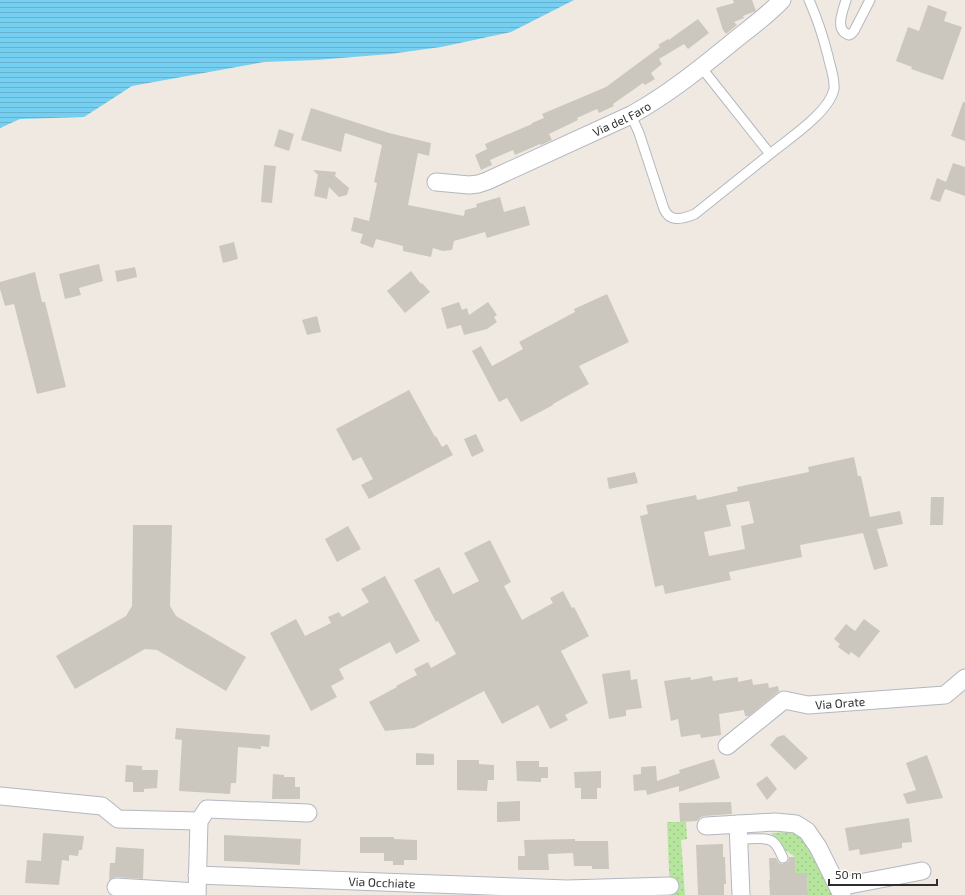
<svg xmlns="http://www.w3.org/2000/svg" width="965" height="895" font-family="'Exo 2',sans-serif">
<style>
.garden{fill:url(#garden-dots)}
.water{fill:url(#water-rules)}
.building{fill:#cbc7bf;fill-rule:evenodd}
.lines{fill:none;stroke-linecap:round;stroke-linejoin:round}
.lane-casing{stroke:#b4b7c1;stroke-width:11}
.street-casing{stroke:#b4b7c1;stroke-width:19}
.lane{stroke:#fff;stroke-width:9}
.street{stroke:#fff;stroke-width:17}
.labels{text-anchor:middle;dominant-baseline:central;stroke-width:3;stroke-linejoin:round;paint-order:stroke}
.street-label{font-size:12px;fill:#2e2e2e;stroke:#fff}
</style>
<defs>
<pattern id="garden-dots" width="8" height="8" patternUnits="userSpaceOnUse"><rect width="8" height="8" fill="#b6e59e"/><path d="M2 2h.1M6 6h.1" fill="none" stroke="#9dc588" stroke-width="1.8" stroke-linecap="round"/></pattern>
<pattern id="water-rules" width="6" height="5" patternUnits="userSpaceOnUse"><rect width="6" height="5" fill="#75cff0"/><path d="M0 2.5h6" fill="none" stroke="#66b2ce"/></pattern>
</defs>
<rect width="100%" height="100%" fill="#efe9e1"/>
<path class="garden" d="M 667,822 L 686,822 L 687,839 L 681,840 L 685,895 L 670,895 Z
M 789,832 L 803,837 L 835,895 L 800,895 L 808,895 L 807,873 L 796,873 L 795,857 L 784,849 L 771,833 Z"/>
<path class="water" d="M 0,0 L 574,0 L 511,32 L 441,47 L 390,54 L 316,60 L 264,62 L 132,86 L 84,117 L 20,119 L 0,128 Z"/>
<path class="building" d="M 733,0 L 752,0 L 756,11 L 743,16 L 744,18 L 734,22 L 737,25 L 726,34 L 723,30 L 716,8 L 734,3 Z
M 928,5 L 947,12 L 944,21 L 962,27 L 943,80 L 911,69 L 912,67 L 896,61 L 908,27 L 919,31 Z
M 698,19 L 709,33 L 688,49 L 684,44 L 659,59 L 662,64 L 651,73 L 655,79 L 645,85 L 643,83 L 613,104 L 614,106 L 599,113 L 597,109 L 577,118 L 578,120 L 549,134 L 552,140 L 541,145 L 540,144 L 515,155 L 513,150 L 490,160 L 492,165 L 481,170 L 475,155 L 487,149 L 485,144 L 532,124 L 532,123 L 544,118 L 542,114 L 606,87 L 660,47 L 658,45 L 668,39 L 669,40 L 677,34 Z
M 963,102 L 965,102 L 965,141 L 951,136 Z
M 311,108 L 389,133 L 431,143 L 429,156 L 418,153 L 408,205 L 464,216 L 465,210 L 477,207 L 476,204 L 500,197 L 504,212 L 525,206 L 530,225 L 487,238 L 485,232 L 454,241 L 452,250 L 443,251 L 433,248 L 431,257 L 403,251 L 403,246 L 376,239 L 373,248 L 360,243 L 363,234 L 351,231 L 354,217 L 369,221 L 377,183 L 374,182 L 382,145 L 345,133 L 341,152 L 301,140 Z
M 279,129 L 294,134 L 289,151 L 274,146 Z
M 953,163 L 965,167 L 965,196 L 945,189 L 940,202 L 930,199 L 937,178 L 946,182 Z
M 264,165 L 276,166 L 272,203 L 261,202 Z
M 313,170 L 336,172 L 335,176 L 349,188 L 347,195 L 339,197 L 329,187 L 327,199 L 314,196 L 318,175 Z
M 234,242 L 238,259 L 223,263 L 219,246 Z
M 99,264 L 103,281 L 79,288 L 81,295 L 65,299 L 59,274 Z
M 135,267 L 137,277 L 117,282 L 115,271 Z
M 411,271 L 421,284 L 422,283 L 430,292 L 405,313 L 387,291 Z
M 35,272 L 42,302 L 45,302 L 66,387 L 37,394 L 14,304 L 5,306 L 0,289 L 0,282 Z
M 607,294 L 629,342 L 579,366 L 589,384 L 553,404 L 553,405 L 521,422 L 507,398 L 499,402 L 472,351 L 481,346 L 492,366 L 523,349 L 519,342 L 575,312 L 574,309 Z
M 459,302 L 462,310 L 467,308 L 469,315 L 488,302 L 497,315 L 494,317 L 497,322 L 487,329 L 464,335 L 461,325 L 447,329 L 441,308 Z
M 317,316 L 321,332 L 307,335 L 302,320 Z
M 409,390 L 435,437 L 436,436 L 442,447 L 447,444 L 453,455 L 369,499 L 361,485 L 373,479 L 361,457 L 353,461 L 336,429 Z
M 476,434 L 484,451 L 472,457 L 464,439 Z
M 854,457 L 858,476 L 861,476 L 870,517 L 900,511 L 903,524 L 877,529 L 888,566 L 874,570 L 863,533 L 800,545 L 802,557 L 729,572 L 731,580 L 665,594 L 663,585 L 655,587 L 640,516 L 648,514 L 646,505 L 696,495 L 697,500 L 738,491 L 737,487 L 809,472 L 808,467 ZM 749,501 L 754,523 L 741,526 L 745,549 L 709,556 L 704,532 L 731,526 L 726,505 Z
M 635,472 L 638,483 L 609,489 L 607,478 Z
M 931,497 L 944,497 L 943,525 L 930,525 Z
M 133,525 L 172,525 L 170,606 L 176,616 L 246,657 L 226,691 L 157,650 L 145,649 L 75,689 L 56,656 L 126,616 L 132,606 Z
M 348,526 L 361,549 L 337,562 L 325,539 Z
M 490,540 L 511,582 L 504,586 L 522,620 L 553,603 L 550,598 L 563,591 L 572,608 L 574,607 L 589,636 L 561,651 L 588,703 L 565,715 L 568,720 L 550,729 L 538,705 L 502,724 L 484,691 L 414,728 L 385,731 L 369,702 L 397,687 L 396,686 L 417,675 L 414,669 L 428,662 L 431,668 L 456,654 L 438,621 L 436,622 L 414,580 L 439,567 L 453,594 L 479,581 L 464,553 Z
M 385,576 L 420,641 L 396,654 L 390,642 L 339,669 L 344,679 L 331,686 L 337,697 L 311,711 L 270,633 L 296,619 L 305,636 L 331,623 L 328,617 L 339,612 L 342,617 L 369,602 L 361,589 Z
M 864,619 L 880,631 L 859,658 L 851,652 L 849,655 L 838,647 L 840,644 L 834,639 L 846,624 L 855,631 Z
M 630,670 L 631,680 L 637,679 L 642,708 L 626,710 L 626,716 L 609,719 L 602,674 Z
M 712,676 L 713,681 L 738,677 L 738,682 L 752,679 L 753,685 L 768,683 L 769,688 L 778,686 L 779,691 L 749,716 L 745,716 L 744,710 L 719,714 L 721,735 L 701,738 L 700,734 L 681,737 L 678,719 L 671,721 L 664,681 L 690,677 L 691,680 Z
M 176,728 L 270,735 L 269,747 L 261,746 L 261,749 L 238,747 L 236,783 L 231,783 L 230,794 L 179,791 L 182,740 L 175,739 Z
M 784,735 L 808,758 L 795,770 L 770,745 L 777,737 Z
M 416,753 L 434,754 L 434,765 L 416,765 Z
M 927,755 L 943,798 L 907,804 L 903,794 L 916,790 L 906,763 Z
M 714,759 L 720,778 L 679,792 L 679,786 L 647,795 L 646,790 L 634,791 L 633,775 L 641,774 L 641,767 L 656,766 L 657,781 L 680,773 L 679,770 Z
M 457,760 L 479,760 L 479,764 L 494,765 L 494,780 L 488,780 L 487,791 L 457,790 Z
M 516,761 L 539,761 L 539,767 L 548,767 L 548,778 L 541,778 L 541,782 L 517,781 Z
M 126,765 L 142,766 L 142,770 L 158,770 L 157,788 L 144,789 L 144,792 L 133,792 L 133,782 L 125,782 Z
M 601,771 L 601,788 L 597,788 L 597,799 L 581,799 L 581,788 L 575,788 L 574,772 Z
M 273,774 L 284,775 L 284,777 L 295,777 L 295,787 L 300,787 L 300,799 L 272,799 Z
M 767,776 L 777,789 L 767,800 L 756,784 Z
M 520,801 L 520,821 L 497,822 L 497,802 Z
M 731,802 L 732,814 L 705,816 L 701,817 L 697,821 L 680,822 L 679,803 Z
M 909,818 L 912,842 L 902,843 L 902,848 L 860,855 L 859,849 L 849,851 L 845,828 Z
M 43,833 L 84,836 L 82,850 L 79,850 L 78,856 L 69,855 L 69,861 L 62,860 L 59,885 L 25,883 L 27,860 L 41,861 Z
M 224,835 L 301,839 L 300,865 L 249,862 L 224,861 Z
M 360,837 L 394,837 L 394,839 L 417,840 L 417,860 L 404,860 L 404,865 L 393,865 L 393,861 L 384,861 L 384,853 L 360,853 Z
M 575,839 L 575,841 L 608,841 L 609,869 L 592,869 L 592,866 L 574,866 L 573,853 L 548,854 L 549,870 L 518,870 L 518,856 L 525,856 L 524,840 Z
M 723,844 L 723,857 L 725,857 L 726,884 L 724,884 L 724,895 L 698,895 L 696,845 Z
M 116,847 L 144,849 L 143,879 L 117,877 L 112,878 L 109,880 L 110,863 L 115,863 Z
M 789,857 L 795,857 L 796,873 L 807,873 L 808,895 L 770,895 L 769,880 L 770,880 L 769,858 L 776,858 L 779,863 L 783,864 L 788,862 Z"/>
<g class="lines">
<g class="lane-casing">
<path id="lane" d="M 846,0 C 843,11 834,30 849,35 L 851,34 L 854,31 L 870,0
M 631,115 L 639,133 L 664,209 C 665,211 666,213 668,215 C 675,222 688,217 695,214 L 770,154 L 701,67
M 770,154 C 788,139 829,113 834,89 C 835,78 830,66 828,56 C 823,36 817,18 809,0
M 739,840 C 747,839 765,837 772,841 C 778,845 780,852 783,858"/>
</g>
<g class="street-casing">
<g id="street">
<path id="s1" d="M 436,182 L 469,185 L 478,184 L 487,181 L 631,115 C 669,94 702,67 735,40 C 751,27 768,15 782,0"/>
<path id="s2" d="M 727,746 L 784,700 L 808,705 L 945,695 L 965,678"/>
<path d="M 0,796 L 102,806 L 118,819 L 199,821"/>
<path d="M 738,824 L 741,895"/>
<path d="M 706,826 L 775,822 L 796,824 L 807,831 L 818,847 L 842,895"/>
<path id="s3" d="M 197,875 L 567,889 L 670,886"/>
<path d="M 116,887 L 197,892"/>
<path d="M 838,887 L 922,871"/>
<path d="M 197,895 L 199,821 L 207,809 L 308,813"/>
</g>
</g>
<use href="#lane" class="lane"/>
<use href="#street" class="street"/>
</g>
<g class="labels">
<g class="street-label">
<text stroke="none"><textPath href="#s1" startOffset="200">Via del Faro</textPath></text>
<text stroke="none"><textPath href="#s2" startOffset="130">Via Orate</textPath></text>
<text stroke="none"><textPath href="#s3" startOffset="185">Via Occhiate</textPath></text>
</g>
</g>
<path d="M829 879v6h108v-6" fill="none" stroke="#2e2e2e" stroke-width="2"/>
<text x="835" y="879" font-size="12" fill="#2e2e2e" stroke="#ffffff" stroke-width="3" paint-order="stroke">50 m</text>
</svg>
